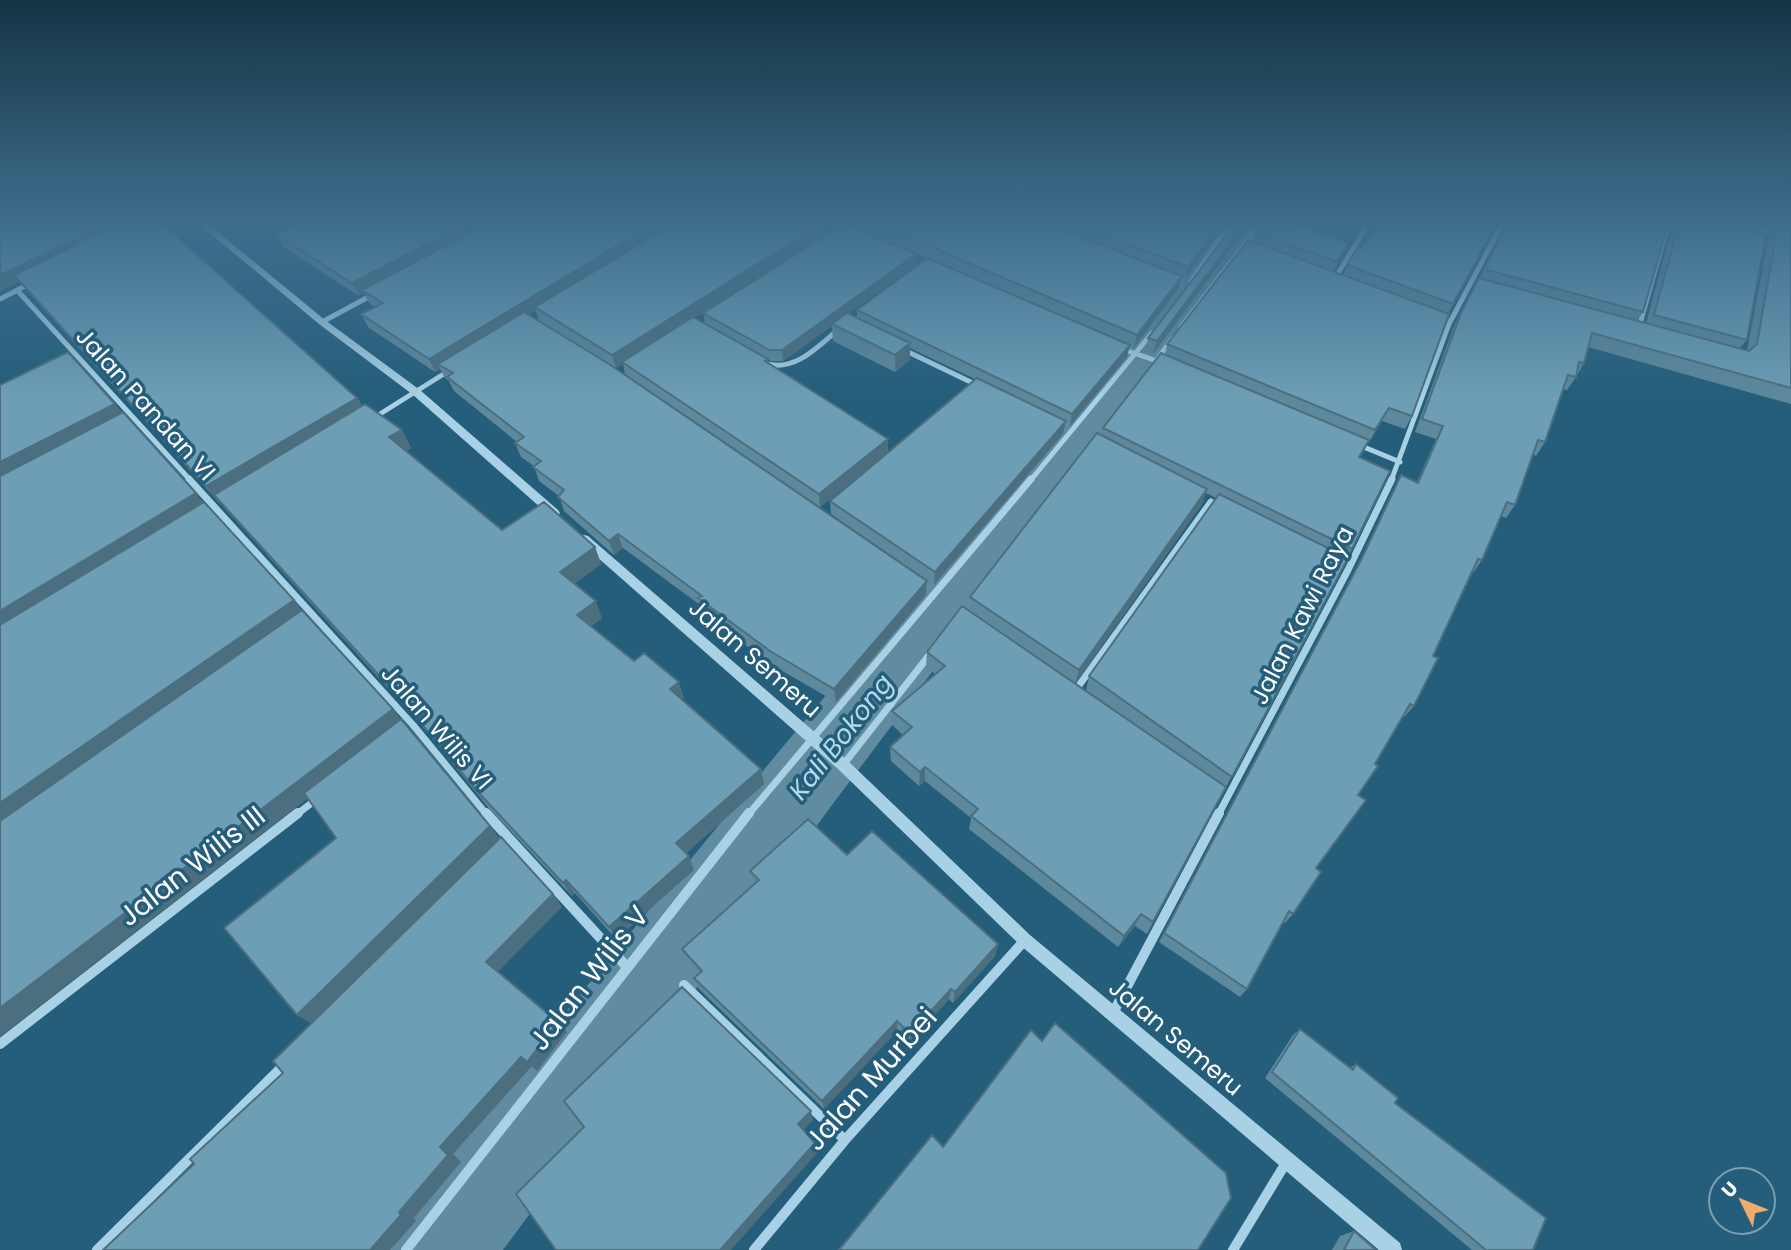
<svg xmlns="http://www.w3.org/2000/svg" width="1791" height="1250" font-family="Poppins,sans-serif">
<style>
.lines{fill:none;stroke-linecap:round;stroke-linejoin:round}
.river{fill:#618ba0;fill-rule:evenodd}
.minor-far2{stroke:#a8d1e5;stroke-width:5}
.minor-far1{stroke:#a8d1e5;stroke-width:7}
.minor{stroke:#a8d1e5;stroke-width:10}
.tertiary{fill:#a8d1e5;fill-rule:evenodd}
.wall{fill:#5e889c;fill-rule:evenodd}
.shaded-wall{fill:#4c6f7f}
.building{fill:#6d9eb5;stroke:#4c6f7f;stroke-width:2}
.labels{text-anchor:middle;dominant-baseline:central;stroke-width:7;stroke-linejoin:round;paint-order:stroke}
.street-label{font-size:24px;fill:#fff;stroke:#245e7b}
.water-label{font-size:26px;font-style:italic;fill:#b3dbed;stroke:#245e7b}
.near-street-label{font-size:28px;fill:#fff;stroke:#245e7b}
</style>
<rect width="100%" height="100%" fill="#245e7b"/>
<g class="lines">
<path class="river" d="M 1220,224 L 1269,224 L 832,805 L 503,1250 L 385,1250 L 401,1213 L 776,755 Z"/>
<path class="minor-far2" d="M 836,224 L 848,229
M 1764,240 L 1766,224
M 1334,280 L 1368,224
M 1191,282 L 1220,238 L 1234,224
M 17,290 L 191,481
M 0,299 L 31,283
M 322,322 L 374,294
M 1181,327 L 1260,224
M 1638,331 L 1668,224
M 1122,349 L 1160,362
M 904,350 L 979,386
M 1156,361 L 1172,339
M 767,364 C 797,371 818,346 840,328
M 372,419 L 450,370
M 1359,445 L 1400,462
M 1030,481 L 1152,333
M 1391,481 L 1449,324 L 1502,224"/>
<path class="minor-far1" d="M 189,479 L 413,725 L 487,815
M 1075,691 L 1211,502
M 843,765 L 931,653
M 296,815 L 318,798
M 748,815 L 1031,479
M 1218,815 L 1348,570 L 1392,479"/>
<path class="minor" d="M 486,813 L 626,966
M 684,985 L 845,1140
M 1113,1013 L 1219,813
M 0,1044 L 298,813
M 97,1250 L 286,1063
M 406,1250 L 749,813
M 754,1250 L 845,1140 L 1025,940
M 1233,1250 L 1287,1161"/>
<path class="tertiary" d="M 199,224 L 208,224 L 325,320 L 420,390 L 558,510 L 560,513 L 558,516 L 550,516 L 412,394 L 319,324 Z
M 584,535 L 588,536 L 848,761 L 1030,935 L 1400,1243 L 1402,1250 L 1379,1250 L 1020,945 L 838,769 L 580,542 L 578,539 L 580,536 Z"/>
</g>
<path class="wall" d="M 0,224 L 357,398 L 362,406 L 402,430 L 411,448 L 406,451 L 502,530 L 595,547 L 601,564 L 574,584 L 602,618 L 591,626 L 634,661 L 684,698 L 681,699 L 761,769 L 764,784 L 686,853 L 694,870 L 616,939 L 575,893 L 572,896 L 487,806 L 418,721 L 19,282 L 0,291 Z
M 855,224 L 1227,224 L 1219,232 L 1215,231 L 1212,241 L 1184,280 L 1181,279 L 1178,289 L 1134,348 L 1129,346 L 1127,357 L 1070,426 L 1065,423 L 1063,434 L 934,585 L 831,514 L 830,501 L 975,379 L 910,348 L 910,360 L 895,372 L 833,341 L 832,326 L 783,361 L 771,361 L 768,359 L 768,363 L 888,439 L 888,452 L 820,507 L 625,374 L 623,364 L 616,368 L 539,321 L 536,311 L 528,315 L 926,595 L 836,702 L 772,665 L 702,612 L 700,605 L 623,548 L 614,555 L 564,511 L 559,496 L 539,481 L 534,466 L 521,457 L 515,443 L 517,442 L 454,391 L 449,381 L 445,378 L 440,369 L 435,372 L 368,327 L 361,314 L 375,307 L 369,303 L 364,293 L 359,296 L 283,247 L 276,234 L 834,229 L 694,318 L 746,347 L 705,323 L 703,313 L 916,265 L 849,313 L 857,317 L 857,310 L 927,258 L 855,227 Z
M 1235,224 L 1253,224 L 1236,242 L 1153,354 L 1145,352 L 1148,338 Z
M 1496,224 L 1448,314 L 1412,416 L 1405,429 L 1382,421 L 1360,457 L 1352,549 L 1348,558 L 1226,787 L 1147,934 L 1135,926 L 1118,947 L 969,829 L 971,818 L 925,781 L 919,786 L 891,761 L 890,747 L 903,735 L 892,725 L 892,711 L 935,674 L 926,667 L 927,652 L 969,611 L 970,597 L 1101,436 L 1103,428 L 1165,355 L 1167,344 L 1252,242 L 1255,232 L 1343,256 L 1333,272 L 1343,275 L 1347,265 L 1361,248 ZM 1206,493 L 1216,498 L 1089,676 L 1086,691 L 1075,684 L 1202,504 Z
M 1506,224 L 1668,224 L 1643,312 L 1637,321 L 1646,323 L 1673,225 L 1672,224 L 1768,224 L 1761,232 L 1747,340 L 1740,348 L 1747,350 L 1771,224 L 1791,224 L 1791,404 L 1588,347 L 1584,363 L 1576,377 L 1567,390 L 1563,389 L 1545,442 L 1536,456 L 1533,454 L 1515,505 L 1506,518 L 1501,516 L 1482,560 L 1473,573 L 1472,573 L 1433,656 L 1414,706 L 1404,717 L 1402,716 L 1316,868 L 1293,914 L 1285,923 L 1284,922 L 1247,989 L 1240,997 L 1159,942 L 1354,573 L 1401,475 L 1417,482 L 1436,439 L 1415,432 L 1454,326 L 1507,226 Z
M 847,855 L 998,944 L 995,956 L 953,1003 L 949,999 L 910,1043 L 897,1031 L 824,1109 L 699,989 L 694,978 L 699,973 L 688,960 L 682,949 L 754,884 L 750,871 Z
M 1300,1029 L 1350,1068 L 1356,1064 L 1395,1103 L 1533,1250 L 1472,1250 L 1265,1078 L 1293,1035 Z
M 1354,1231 L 1376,1250 L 1332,1250 L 1340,1236 Z"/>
<path class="shaded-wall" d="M 107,224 L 139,224 L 14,275 L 19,282 L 0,291 L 0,275 Z
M 465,224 L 493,224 L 362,290 L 364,293 L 359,296 L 352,283 Z
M 653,224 L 677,224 L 535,307 L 536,311 L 443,367 L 438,364 L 440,369 L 435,372 L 429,359 Z
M 821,224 L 834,224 L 834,229 L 624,363 L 622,362 L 623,364 L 616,368 L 612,355 Z
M 1222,224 L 1227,224 L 1219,232 Z
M 1245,224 L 1253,224 L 1236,242 L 1153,354 L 1157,341 Z
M 1216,228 L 1212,241 L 1184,280 L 1188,267 Z
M 1348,243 L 1343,256 L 1332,275 L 1337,262 Z
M 916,254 L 916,265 L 833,325 L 832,324 L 832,326 L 783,361 L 782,350 Z
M 1182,276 L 1178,289 L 1134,348 L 1137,335 Z
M 910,343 L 910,360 L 895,372 L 895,355 Z
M 1130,345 L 1127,357 L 1070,426 L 1072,414 Z
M 357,398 L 366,415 L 214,495 L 220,503 L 219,503 L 206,486 Z
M 115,404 L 129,420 L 0,487 L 0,462 Z
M 1389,408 L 1382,421 L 1369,443 L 1375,430 Z
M 1066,421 L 1063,434 L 934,585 L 935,572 Z
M 402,430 L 411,448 L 399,455 L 389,437 Z
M 888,439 L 888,452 L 820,507 L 819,494 Z
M 1207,489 L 1202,504 L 1075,684 L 1079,670 Z
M 196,493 L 209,510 L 0,638 L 0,611 Z
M 618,534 L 623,548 L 614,555 L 609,541 Z
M 595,547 L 601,564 L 567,589 L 560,572 Z
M 927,581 L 926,595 L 836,702 L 834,689 Z
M 294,600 L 306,616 L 0,832 L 0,803 Z
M 596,601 L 602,618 L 583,632 L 577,615 Z
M 679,682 L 684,698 L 675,705 L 670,689 Z
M 393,709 L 404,724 L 0,1037 L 0,1008 Z
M 925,767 L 925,781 L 919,786 L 920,772 Z
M 761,769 L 764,784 L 682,857 L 676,843 Z
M 490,826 L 500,839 L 313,1025 L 297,1015 Z
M 689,856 L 694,870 L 616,939 L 609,927 Z
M 566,880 L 575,893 L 572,896 L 563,883 Z
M 553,894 L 562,907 L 497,973 L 486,962 Z
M 1141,914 L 1135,926 L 1118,947 L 1124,936 Z
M 998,944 L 995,956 L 953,1003 L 955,992 Z
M 951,989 L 949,999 L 910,1043 L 910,1034 Z
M 897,1021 L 897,1031 L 824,1109 L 822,1101 Z
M 558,1022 L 567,1032 L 537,1071 L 527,1062 Z
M 521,1057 L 532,1066 L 453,1154 L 461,1162 L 414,1218 L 416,1221 L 390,1250 L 370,1250 L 399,1212 L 440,1147 Z
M 811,1111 L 813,1120 L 801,1133 L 798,1124 Z
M 815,1143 L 818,1152 L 731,1250 L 720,1250 Z"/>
<path class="building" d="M 0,224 L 107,224 L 0,275 Z
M 119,224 L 159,224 L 168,229 L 357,398 L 206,486 L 14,275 Z
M 301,224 L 465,224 L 352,283 L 276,234 Z
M 487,224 L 653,224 L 429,359 L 361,314 L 383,303 L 362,290 Z
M 673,224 L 821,224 L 612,355 L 535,307 Z
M 844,224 L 916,254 L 782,350 L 769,350 L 703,313 Z
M 878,224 L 1046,224 L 1182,276 L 1137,335 Z
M 1075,224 L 1204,224 L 1216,228 L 1188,267 Z
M 1235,224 L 1245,224 L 1157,341 L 1148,338 Z
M 1261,224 L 1295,224 L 1348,243 L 1337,262 L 1255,232 Z
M 1380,224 L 1496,224 L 1453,304 L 1347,265 L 1358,247 L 1361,248 Z
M 1508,224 L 1668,224 L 1643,312 L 1484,269 Z
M 1679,224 L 1728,224 L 1766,234 L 1747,340 L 1654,315 Z
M 1778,224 L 1791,224 L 1791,388 L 1592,333 L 1584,363 L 1579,362 L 1576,377 L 1568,375 L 1545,442 L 1538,440 L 1515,505 L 1507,502 L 1482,560 L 1478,559 L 1433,656 L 1438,658 L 1414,706 L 1410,704 L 1375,764 L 1378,766 L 1358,795 L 1366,800 L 1316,868 L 1321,872 L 1293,914 L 1289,911 L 1247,989 L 1164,933 L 1361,560 L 1401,475 L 1418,483 L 1443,426 L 1422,419 L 1461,313 L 1479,278 L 1749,351 L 1757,344 Z
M 1248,240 L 1449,314 L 1412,416 L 1389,408 L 1375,430 L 1167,344 Z
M 927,258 L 1130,345 L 1072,414 L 857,310 Z
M 524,312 L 609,364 L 927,581 L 834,689 L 770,651 L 698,598 L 702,596 L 618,534 L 609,541 L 558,497 L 564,490 L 533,467 L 541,461 L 515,443 L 524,437 L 447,377 L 453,373 L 438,364 Z
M 847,313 L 910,343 L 895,355 L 832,324 Z
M 693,317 L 768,359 L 765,361 L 888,439 L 819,494 L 622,362 Z
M 68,352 L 115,404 L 0,462 L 0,385 Z
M 1161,353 L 1369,440 L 1359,457 L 1390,471 L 1352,549 L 1103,428 Z
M 977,378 L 1066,421 L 935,572 L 830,501 Z
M 365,404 L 402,430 L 389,437 L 502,530 L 544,502 L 595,547 L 560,572 L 596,601 L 577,615 L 634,661 L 644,653 L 679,682 L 670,689 L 761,769 L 676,843 L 689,856 L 609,927 L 566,880 L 563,883 L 477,791 L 406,705 L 214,495 Z
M 123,412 L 196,493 L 0,611 L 0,476 Z
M 1097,433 L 1207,489 L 1079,670 L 970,597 Z
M 1219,494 L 1348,558 L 1232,777 L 1089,676 Z
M 204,502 L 294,600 L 0,803 L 0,625 Z
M 962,606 L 1226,787 L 1153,922 L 1141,914 L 1124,936 L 971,816 L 978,809 L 925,767 L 920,772 L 890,747 L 912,727 L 892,711 L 945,666 L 927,652 Z
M 302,610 L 393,709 L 0,1008 L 0,821 Z
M 401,719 L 490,826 L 297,1015 L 224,928 L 336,838 L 304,793 Z
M 808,819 L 847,855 L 872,831 L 998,944 L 955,992 L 951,989 L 910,1034 L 897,1021 L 822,1101 L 694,978 L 702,971 L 682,949 L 759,880 L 750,871 Z
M 501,837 L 553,894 L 486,962 L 558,1022 L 527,1062 L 521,1057 L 440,1147 L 448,1155 L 399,1212 L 401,1215 L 370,1250 L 103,1250 L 194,1164 L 190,1159 L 283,1073 L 273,1061 Z
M 682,987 L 811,1111 L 798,1124 L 815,1143 L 720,1250 L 556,1250 L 516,1194 L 584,1127 L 564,1101 Z
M 1055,1023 L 1226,1173 L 1231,1198 L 1198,1250 L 839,1250 L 932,1135 L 943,1147 L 1031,1030 L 1042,1041 Z
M 1300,1029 L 1353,1070 L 1356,1064 L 1398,1098 L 1395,1103 L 1546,1218 L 1533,1250 L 1486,1250 L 1272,1072 Z
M 1354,1231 L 1376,1250 L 1344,1250 Z"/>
<linearGradient id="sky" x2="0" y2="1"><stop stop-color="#143444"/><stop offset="0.56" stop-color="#3f6e8d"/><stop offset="1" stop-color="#3f6e8d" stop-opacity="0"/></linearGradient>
<rect width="1791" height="399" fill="url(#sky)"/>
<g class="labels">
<g class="street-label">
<text transform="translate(146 404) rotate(48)">Jalan Pandan VI</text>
<text transform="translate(1302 615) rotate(-63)">Jalan Kawi Raya</text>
<text transform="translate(755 658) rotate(41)">Jalan Semeru</text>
<text transform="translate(437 727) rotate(49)">Jalan Wilis VI</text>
<text transform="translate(1176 1037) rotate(40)">Jalan Semeru</text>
</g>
<g class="water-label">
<text transform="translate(841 737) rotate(-52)">Kali Bokong</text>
</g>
<g class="near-street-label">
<text transform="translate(192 866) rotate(-38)">Jalan Wilis III</text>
<text transform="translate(589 978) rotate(-52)">Jalan Wilis V</text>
<text transform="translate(871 1079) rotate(-48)">Jalan Murbei</text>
</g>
</g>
<g transform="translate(1742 1201) rotate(313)"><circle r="33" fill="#245e7b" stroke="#7c9eb0" stroke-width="2"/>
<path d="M0-5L12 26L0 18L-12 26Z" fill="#efab6c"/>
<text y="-10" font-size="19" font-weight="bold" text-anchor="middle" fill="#ffffff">U</text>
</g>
</svg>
